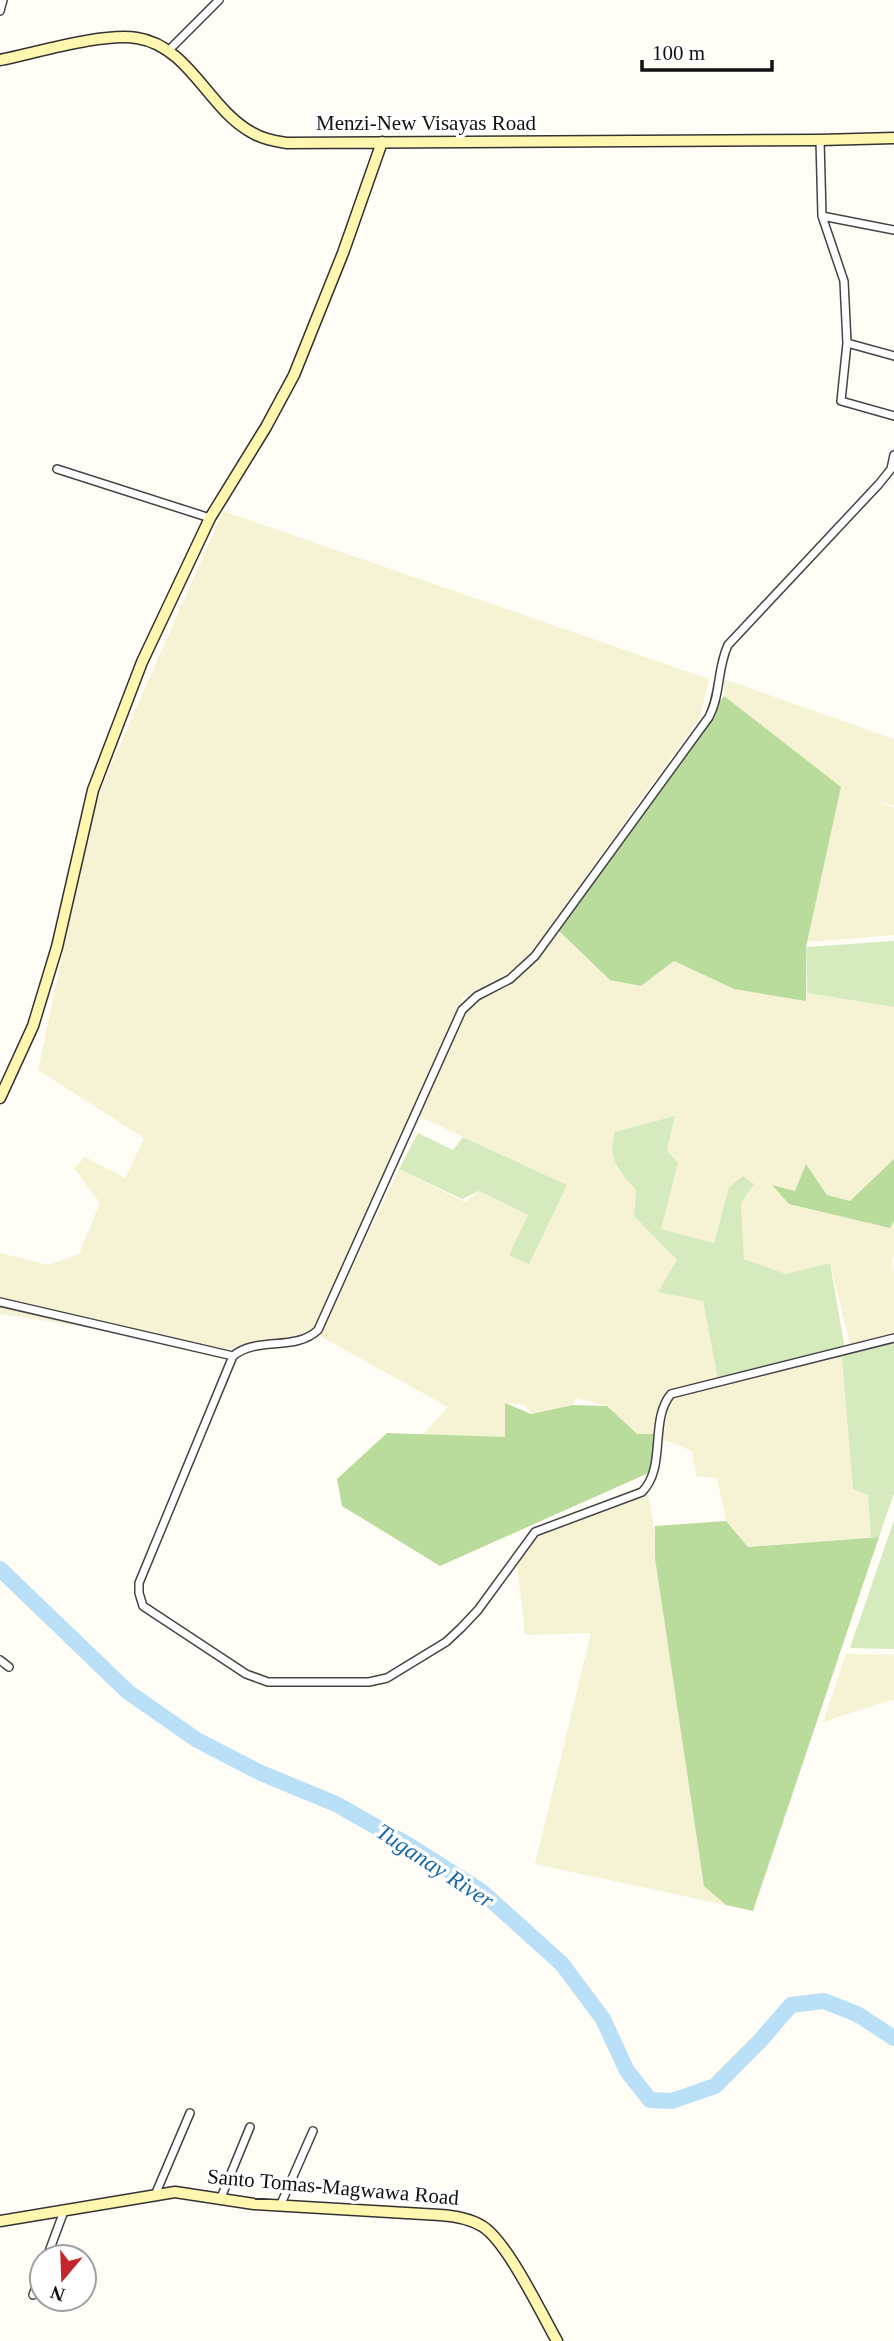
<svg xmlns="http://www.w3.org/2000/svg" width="894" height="2341" font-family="'Times New Roman',serif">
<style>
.farmland{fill:#f6f3d4}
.green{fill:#d5ebbd}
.forest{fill:#b9dc9c}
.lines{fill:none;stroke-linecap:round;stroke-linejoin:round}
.river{stroke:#b9e0f7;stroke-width:16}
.street-casing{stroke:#444;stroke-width:10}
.secondary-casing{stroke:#333;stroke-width:13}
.street{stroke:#fff;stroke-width:7}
.secondary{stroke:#fff6b0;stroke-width:10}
.labels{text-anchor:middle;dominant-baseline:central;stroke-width:7;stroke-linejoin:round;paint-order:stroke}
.street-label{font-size:21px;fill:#111;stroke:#fff}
.water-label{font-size:23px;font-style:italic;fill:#1768a6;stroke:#fff}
</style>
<rect width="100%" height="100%" fill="#fffdf5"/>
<path class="farmland" d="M 223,511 L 709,679 L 700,717 L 523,964 L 463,998 L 315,1333 L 230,1349 L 0,1314 L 0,1253 L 48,1265 L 79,1254 L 100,1203 L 74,1168 L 85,1157 L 125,1178 L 144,1138 L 38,1070 L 94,804 Z
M 724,679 L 894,739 L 894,806 L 875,800 L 894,808 L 894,935 L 807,942 L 841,788 L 724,696 Z
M 559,931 L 610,980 L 641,986 L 674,961 L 734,989 L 806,1000 L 807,993 L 894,1007 L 894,1258 L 892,1259 L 894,1274 L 894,1333 L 850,1344 L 830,1263 L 786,1274 L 744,1259 L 741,1203 L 729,1187 L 714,1243 L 660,1229 L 678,1163 L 667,1150 L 675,1117 L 616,1167 L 636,1190 L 634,1216 L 677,1260 L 703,1301 L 718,1380 L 667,1394 L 654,1434 L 632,1434 L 607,1406 L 576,1398 L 573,1405 L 531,1414 L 525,1405 L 505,1403 L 505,1437 L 422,1435 L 448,1407 L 320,1336 L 399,1169 L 465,1202 L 479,1191 L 528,1215 L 567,1185 L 416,1115 L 467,1006 L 507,985 Z
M 843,1357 L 853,1489 L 868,1495 L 871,1537 L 748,1547 L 726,1521 L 717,1478 L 696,1476 L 692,1451 L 662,1439 L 670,1396 Z
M 647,1489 L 726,1905 L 535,1864 L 591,1633 L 525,1635 L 517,1565 L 532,1535 Z
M 846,1654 L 894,1655 L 894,1701 L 891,1700 L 823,1722 Z"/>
<path class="green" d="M 894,941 L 894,1007 L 807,993 L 806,947 Z
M 675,1116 L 667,1150 L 678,1163 L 661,1229 L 714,1243 L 729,1187 L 743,1176 L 754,1184 L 741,1203 L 744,1259 L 786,1274 L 830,1263 L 846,1355 L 894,1343 L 894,1493 L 879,1537 L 871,1537 L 868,1495 L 853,1489 L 842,1357 L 718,1380 L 703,1301 L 658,1292 L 677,1260 L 634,1216 L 636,1190 C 619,1171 607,1159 615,1132 Z
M 418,1133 L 453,1150 L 463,1137 L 567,1185 L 529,1264 L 509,1255 L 528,1215 L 479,1191 L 462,1199 L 399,1169 Z
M 894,1520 L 894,1649 L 850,1648 Z"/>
<path class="forest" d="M 724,696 L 841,787 L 806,947 L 806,1001 L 734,989 L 674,961 L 641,986 L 610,980 L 559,931 Z
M 894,1159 L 894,1221 L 890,1228 L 789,1204 L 772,1185 L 795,1191 L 806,1164 L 827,1195 L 850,1201 Z
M 505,1403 L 531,1414 L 573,1405 L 607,1406 L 637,1434 L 654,1434 L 653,1471 L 440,1566 L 342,1506 L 337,1479 L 387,1433 L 505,1437 Z
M 726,1521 L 748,1547 L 879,1537 L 753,1911 L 726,1905 L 704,1886 L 655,1558 L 655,1526 Z"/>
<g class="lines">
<path class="river" d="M 0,1569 L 128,1692 L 197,1740 L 261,1773 L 336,1804 L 410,1846 L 481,1891 L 562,1964 L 603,2019 L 627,2071 L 650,2100 L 672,2101 L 715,2086 L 759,2042 L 791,2005 L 824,2001 L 857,2014 L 894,2038"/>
<g class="street-casing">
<path id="street" d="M 0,11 L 3,0
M 168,51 L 219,0
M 820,140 L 822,216 L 844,281 L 847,343 L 841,401 L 894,416
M 822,216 L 894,230
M 847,343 L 894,356
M 894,455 L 891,469 L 879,484 L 728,645 C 717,668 721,694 709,717 L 535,956 L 510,979 L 477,996 L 462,1010 L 318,1330 C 295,1352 257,1336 233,1356 L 139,1583 L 139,1593 L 143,1606 L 246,1674 L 268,1682 L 369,1682 L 387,1678 L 446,1642 L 461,1628 L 478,1610 L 535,1532 L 642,1492 C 667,1467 649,1420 671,1394 L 894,1338
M 57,469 L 210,518
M 0,1302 L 233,1356
M 0,1660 L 9,1667
M 155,2195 L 190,2113
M 220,2200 L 250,2127
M 280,2206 L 313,2131
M 47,2257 L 64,2211
M 33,2295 L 42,2271"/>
</g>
<g class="secondary-casing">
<path id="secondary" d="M 0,60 C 35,53 104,32 137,38 C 189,46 208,108 251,132 C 262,139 275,141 287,143 L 820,140 L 894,138
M 0,1098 L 33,1026 L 57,947 L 93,790 L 142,662 L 210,518 L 266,427 L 294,375 L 343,253 L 382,142
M 0,2221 L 175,2192 L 254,2204 L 440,2215 C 455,2216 469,2218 482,2226 C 507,2241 541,2313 557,2341"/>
</g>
<use href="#street" class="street"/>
<use href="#secondary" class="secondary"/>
</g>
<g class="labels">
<g class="street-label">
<text x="426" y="123">Menzi-New Visayas Road</text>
<text transform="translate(333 2187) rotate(5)">Santo Tomas-Magwawa Road</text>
</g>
<g class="water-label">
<text transform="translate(435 1866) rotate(33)">Tuganay River</text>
</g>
</g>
<g transform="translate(63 2278) rotate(199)"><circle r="33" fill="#ffffff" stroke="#a0a0a0" stroke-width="2"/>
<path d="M0-5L12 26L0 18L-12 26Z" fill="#c4262e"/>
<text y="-10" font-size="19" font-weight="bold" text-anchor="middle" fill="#111111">N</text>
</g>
<path d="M642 60v10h130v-10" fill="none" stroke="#111111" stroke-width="3.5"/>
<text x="652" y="60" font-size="21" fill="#111111" stroke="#ffffff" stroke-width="5" paint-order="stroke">100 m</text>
</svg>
